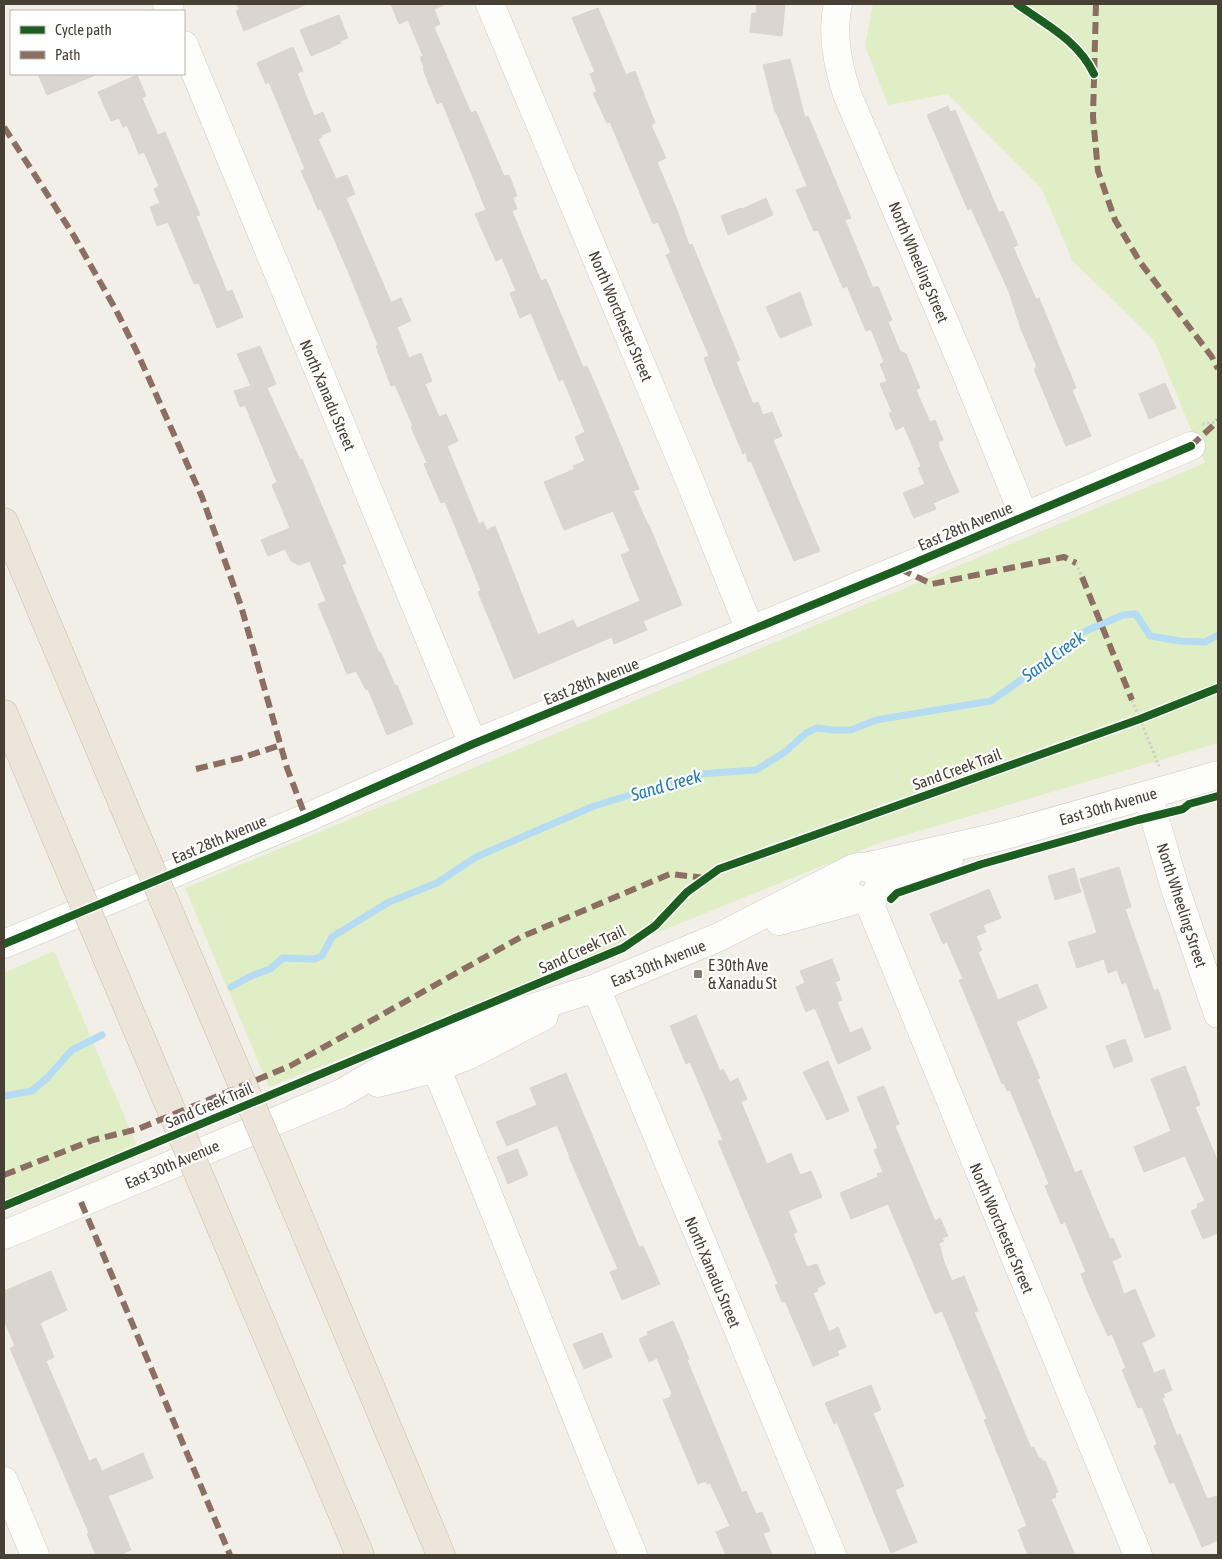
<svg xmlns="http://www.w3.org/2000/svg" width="1222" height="1559" font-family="'Asap Condensed',sans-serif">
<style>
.green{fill:#e0eec6}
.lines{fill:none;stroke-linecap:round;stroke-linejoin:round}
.stream{stroke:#b5dcf3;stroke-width:7}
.building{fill:#dad6cf;stroke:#dad6ce}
.minor-casing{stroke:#cecbc4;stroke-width:29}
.highway-casing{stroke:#ccbba1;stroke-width:29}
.path{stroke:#d2cfc9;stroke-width:3;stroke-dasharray:2.5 2.5;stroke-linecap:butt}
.minor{stroke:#fdfdfc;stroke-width:28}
.highway{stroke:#ece5d9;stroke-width:28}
.highway-bridge-casing{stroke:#ccbba1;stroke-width:29;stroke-linecap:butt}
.highway-bridge{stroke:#ece5d9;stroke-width:28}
.quiet{stroke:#8d6e63;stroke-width:6;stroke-dasharray:12 6;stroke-linecap:butt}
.cycleway-casing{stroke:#fff;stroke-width:11}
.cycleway{stroke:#1b5e20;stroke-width:8}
.poi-dot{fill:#847d73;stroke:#fff;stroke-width:2}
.labels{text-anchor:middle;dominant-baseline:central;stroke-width:4.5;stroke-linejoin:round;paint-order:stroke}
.street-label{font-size:16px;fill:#484034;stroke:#fff}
.poi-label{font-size:16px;fill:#484034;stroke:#fff;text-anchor:start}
.water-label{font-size:18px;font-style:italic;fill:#217bb6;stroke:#fff}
</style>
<rect width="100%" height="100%" fill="#f2efe8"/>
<path class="green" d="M 873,4 L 1218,4 L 1218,743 L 882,842 L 420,1028 L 269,1087 L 185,888 L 1205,463 L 1154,340 L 1072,260 L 1042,189 L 948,94 L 888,105 L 865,46 Z
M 54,951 L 139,1150 L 4,1205 L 4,973 Z"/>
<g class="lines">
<path class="stream" d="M 231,987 L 249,977 L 270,969 L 283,958 L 314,959 L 322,956 L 332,937 L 389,902 L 437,883 L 476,857 L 594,806 L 699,774 L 756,770 L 785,752 L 806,733 L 817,728 L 833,730 L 851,730 L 876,720 L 991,701 L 1045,663 L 1081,633 L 1123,615 L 1136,614 L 1150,636 L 1180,641 L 1205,642 L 1218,635
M 4,1096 L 32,1091 L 47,1078 L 72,1050 L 102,1035"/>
</g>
<path class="building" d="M 237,4 L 307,4 L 244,31 L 236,11 L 239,9 Z
M 391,4 L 447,4 L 434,9 L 440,24 L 434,27 L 471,113 L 476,111 L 504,176 L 509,175 L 517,196 L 513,198 L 517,209 L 512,211 L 541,281 L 546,279 L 583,367 L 587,366 L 598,391 L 639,489 L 633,491 L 648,525 L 649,525 L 682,605 L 643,621 L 647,630 L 614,644 L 612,637 L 514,679 L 478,592 L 481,590 L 453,521 L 445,502 L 441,503 L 436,492 L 424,464 L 427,463 L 411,427 L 413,426 L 395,385 L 391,386 L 376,346 L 378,345 L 348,271 L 321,209 L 318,210 L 311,193 L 301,171 L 305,169 L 269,82 L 266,84 L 257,63 L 293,47 L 303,71 L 297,73 L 314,116 L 323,112 L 331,131 L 322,135 L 322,137 L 318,139 L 336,179 L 347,175 L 355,194 L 346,198 L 391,302 L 401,298 L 411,321 L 397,327 L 409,358 L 421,353 L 432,381 L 425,384 L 439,417 L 446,414 L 458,441 L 447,446 L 479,524 L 483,522 L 487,530 L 495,526 L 538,635 L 573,620 L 577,628 L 640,601 L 621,555 L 630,551 L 613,511 L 564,530 L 544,482 L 575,469 L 573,466 L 585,461 L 575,437 L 585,432 L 563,379 L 559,381 L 531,313 L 520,318 L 510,293 L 516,291 L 502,258 L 496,261 L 475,214 L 486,210 L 470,170 L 442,102 L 437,104 L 423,69 L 424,68 L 420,57 L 423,56 L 408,20 L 399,24 Z
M 757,4 L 785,4 L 782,36 L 750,32 L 752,13 L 756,14 Z
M 598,8 L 626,75 L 635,71 L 646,100 L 655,123 L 651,125 L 666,158 L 657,162 L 677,210 L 689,245 L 692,244 L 740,360 L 736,362 L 753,404 L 758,402 L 763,415 L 772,412 L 782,436 L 773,440 L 820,551 L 794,561 L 751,461 L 748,462 L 746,452 L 743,454 L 708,369 L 704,358 L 709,356 L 666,255 L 671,253 L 658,222 L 653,224 L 610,122 L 607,123 L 593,93 L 597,92 L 590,74 L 595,72 L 572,18 Z
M 339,15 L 348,38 L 340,41 L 341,43 L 311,56 L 300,30 Z
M 790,59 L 805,118 L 808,116 L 851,218 L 845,220 L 873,288 L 878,286 L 892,320 L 888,322 L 900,351 L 906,354 L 920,388 L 916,390 L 930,422 L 935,420 L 943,440 L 938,442 L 939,447 L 959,492 L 933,503 L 936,509 L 914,518 L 903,493 L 925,484 L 918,468 L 921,466 L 904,426 L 896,430 L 889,413 L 892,412 L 880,384 L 887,381 L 880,364 L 884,362 L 871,329 L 866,331 L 847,286 L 843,288 L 818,230 L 814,231 L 796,190 L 807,186 L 806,183 L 776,112 L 775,112 L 763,65 Z
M 38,74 L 98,74 L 47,95 Z
M 137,75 L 146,96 L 142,98 L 158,135 L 165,132 L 200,215 L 196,216 L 227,292 L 232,290 L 243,317 L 217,328 L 199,283 L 194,284 L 168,222 L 157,226 L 150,207 L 160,203 L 154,189 L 159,186 L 144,152 L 139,154 L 127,125 L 123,127 L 119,118 L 111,121 L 98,92 Z
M 948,106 L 950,112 L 955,110 L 999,213 L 1003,211 L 1018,245 L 1013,247 L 1036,299 L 1039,298 L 1076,388 L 1072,390 L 1091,436 L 1066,446 L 1034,369 L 1037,367 L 1021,329 L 1009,292 L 971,208 L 968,210 L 927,115 Z
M 766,198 L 773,215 L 728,235 L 721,216 L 741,208 L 742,209 Z
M 800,292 L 812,325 L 780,338 L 766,307 Z
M 260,346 L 276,384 L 267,388 L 300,460 L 302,459 L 346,563 L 342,565 L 379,653 L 380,652 L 383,657 L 395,686 L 397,685 L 413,724 L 387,735 L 368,689 L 366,690 L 356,671 L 347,674 L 318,604 L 326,601 L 310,561 L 299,565 L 291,561 L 285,549 L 268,556 L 261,540 L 290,528 L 272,485 L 277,482 L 245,405 L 240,407 L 234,391 L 251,386 L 237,354 Z
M 1165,383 L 1176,408 L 1149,419 L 1139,394 Z
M 1119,867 L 1131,907 L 1125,909 L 1154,991 L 1158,989 L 1171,1029 L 1145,1038 L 1126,982 L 1122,984 L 1117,970 L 1108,973 L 1104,959 L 1077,968 L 1068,942 L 1097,933 L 1080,879 Z
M 1074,868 L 1081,892 L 1055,900 L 1048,876 Z
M 989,889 L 1001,918 L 983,925 L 986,932 L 976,936 L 982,950 L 978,952 L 998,1000 L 1037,984 L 1047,1008 L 1016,1022 L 1040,1078 L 1037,1079 L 1075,1173 L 1081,1170 L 1110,1239 L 1113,1238 L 1121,1257 L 1112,1261 L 1124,1294 L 1135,1289 L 1155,1336 L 1142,1343 L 1154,1373 L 1164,1369 L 1172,1390 L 1163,1394 L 1165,1397 L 1162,1398 L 1177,1436 L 1180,1434 L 1207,1499 L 1218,1496 L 1218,1540 L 1202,1547 L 1174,1482 L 1170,1484 L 1154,1446 L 1157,1444 L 1142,1407 L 1138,1408 L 1122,1370 L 1126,1368 L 1112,1334 L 1108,1336 L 1088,1292 L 1081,1274 L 1086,1272 L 1065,1222 L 1061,1224 L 1045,1186 L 1049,1184 L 1010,1090 L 1007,1091 L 1004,1083 L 1002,1084 L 986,1045 L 959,980 L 963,979 L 947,942 L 943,944 L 930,914 Z
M 832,959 L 840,980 L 835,982 L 842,1000 L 837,1002 L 850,1033 L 862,1028 L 871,1049 L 838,1064 L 816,1010 L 814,1008 L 806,1012 L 796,987 L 805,983 L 800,971 Z
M 696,1015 L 720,1071 L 723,1069 L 730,1082 L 738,1078 L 747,1099 L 741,1102 L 767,1164 L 791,1153 L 800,1175 L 811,1171 L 822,1197 L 788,1211 L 797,1232 L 793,1234 L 807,1267 L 817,1264 L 825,1284 L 817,1288 L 818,1291 L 813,1293 L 829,1332 L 838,1327 L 846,1347 L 837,1351 L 839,1355 L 813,1366 L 785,1301 L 782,1302 L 775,1285 L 778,1284 L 718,1141 L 723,1140 L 690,1062 L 686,1064 L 670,1026 Z
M 1125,1039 L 1133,1061 L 1114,1068 L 1106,1046 Z
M 828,1061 L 849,1111 L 827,1120 L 803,1072 Z
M 1185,1066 L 1200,1105 L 1195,1107 L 1218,1162 L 1218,1233 L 1203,1239 L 1191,1211 L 1198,1208 L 1197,1204 L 1205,1201 L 1185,1156 L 1144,1172 L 1134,1147 L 1171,1131 L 1151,1079 Z
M 566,1073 L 639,1247 L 643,1246 L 660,1284 L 622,1300 L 610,1272 L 618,1269 L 569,1157 L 570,1157 L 557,1125 L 507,1146 L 496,1122 L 537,1105 L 530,1088 Z
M 884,1086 L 899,1124 L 895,1126 L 935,1221 L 940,1218 L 948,1236 L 942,1238 L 944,1241 L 939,1243 L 944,1262 L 952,1281 L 964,1276 L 978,1311 L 974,1312 L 1031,1448 L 1034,1447 L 1039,1459 L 1041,1458 L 1043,1462 L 1045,1461 L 1058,1492 L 1055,1493 L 1056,1497 L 1051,1499 L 1075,1555 L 1028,1555 L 1018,1530 L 1027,1526 L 984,1420 L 987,1419 L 942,1311 L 935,1314 L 888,1204 L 851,1219 L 840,1193 L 878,1177 L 877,1174 L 883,1172 L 874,1150 L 878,1148 L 857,1097 Z
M 517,1149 L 528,1175 L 508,1184 L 497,1157 Z
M 51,1271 L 67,1310 L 40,1323 L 54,1357 L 46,1361 L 89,1461 L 96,1458 L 102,1471 L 143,1453 L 153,1478 L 108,1496 L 131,1550 L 119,1555 L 96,1555 L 87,1534 L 89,1533 L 10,1348 L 15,1346 L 4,1320 L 4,1291 Z
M 673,1321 L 689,1359 L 687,1360 L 742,1493 L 746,1491 L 756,1514 L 762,1512 L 770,1531 L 763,1533 L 772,1555 L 726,1555 L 716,1532 L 730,1526 L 710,1483 L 707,1484 L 706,1481 L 698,1484 L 663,1400 L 671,1397 L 670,1395 L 672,1394 L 657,1358 L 649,1362 L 639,1339 L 648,1335 L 647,1332 Z
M 602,1333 L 612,1357 L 584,1369 L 573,1344 Z
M 871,1385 L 881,1410 L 873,1413 L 904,1486 L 895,1490 L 917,1542 L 891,1553 L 837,1422 L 834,1424 L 825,1403 Z"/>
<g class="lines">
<g class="minor-casing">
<path id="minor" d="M 167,4 L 170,11
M 490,4 L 689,479 L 750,630
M 838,4 C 831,34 838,65 847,94 L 964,368 L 1024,516
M 184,45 L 473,744
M 1148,795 L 1175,888 L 1218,1014
M 865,867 L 998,837 L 1218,775
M 876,893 L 949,860
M 868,900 L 1138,1555
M 779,921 L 856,900
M 4,944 L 306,818 L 473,744 L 900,569 L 1191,446
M 596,988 L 832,1555
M 436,1068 C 504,1229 565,1393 633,1555
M 378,1083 L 436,1068 L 469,1055 L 544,1016
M 4,1235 L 340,1094 L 416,1050 L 461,1030 L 596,988 L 719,937 L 854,868 C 865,865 876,868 879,880 C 886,911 828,903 850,872
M 4,1481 L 35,1555"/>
</g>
<g class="highway-casing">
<path id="highway" d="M 4,522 L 123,804
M 4,714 L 54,833
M 293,1203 L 441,1555
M 223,1232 L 360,1555"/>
</g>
<path class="path" d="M 1202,424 L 1217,422
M 1076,563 L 1082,577
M 1132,700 L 1159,766"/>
<use href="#minor" class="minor"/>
<use href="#highway" class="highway"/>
<g class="highway-bridge-casing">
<path id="highway-bridge" d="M 123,804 L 293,1203
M 54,833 L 223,1232"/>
</g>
<use href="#highway-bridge" class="highway-bridge"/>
<path class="quiet" d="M 1096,4 L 1093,117 L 1098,171 L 1115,220 L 1140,262 L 1212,357 L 1218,369
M 4,127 L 74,236 L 116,310 L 137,352 L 202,497 L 241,606 L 287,768 L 306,818
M 1191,446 L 1218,421
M 900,569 L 932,584 L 1064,557 L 1076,563
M 1082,577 L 1132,700
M 196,769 L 241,758 L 281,745
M 4,1175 L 93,1140 L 138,1129 L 290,1066 L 521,937 L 670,874 L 706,878
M 81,1202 L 230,1555"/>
<g class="cycleway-casing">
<path id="cycleway" d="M 1017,4 C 1046,25 1078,40 1094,74
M 891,899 L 897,893 L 982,864 L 1138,820 L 1183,809 L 1189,804 L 1218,796
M 4,944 L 306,818 L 473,744 L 900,569 L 1191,446
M 4,1206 L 623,948 L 655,926 L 687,892 L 719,869 L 1140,719 L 1218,688"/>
</g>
<use href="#cycleway" class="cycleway"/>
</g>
<rect class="poi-dot" x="693" y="969" width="10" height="10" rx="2.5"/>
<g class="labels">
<g class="street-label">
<text transform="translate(919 262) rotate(67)">North Wheeling Street</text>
<text transform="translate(621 316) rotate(67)">North Worchester Street</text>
<text transform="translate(328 395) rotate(67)">North Xanadu Street</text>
<text transform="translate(965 526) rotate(-23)">East 28th Avenue</text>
<text transform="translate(591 681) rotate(-22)">East 28th Avenue</text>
<text transform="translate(957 769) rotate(-20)">Sand Creek Trail</text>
<text transform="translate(1108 806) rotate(-16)">East 30th Avenue</text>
<text transform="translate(219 839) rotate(-23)">East 28th Avenue</text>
<text transform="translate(1182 905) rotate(72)">North Wheeling Street</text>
<text transform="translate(582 949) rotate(-25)">Sand Creek Trail</text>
<text transform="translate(658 963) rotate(-22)">East 30th Avenue</text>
<text transform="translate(209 1105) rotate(-23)">Sand Creek Trail</text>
<text transform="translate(172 1164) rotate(-23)">East 30th Avenue</text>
<text transform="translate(1002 1228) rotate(67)">North Worchester Street</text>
<text transform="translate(713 1272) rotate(67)">North Xanadu Street</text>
</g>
<g class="poi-label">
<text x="708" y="965">E 30th Ave<tspan x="708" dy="18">&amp; Xanadu St</tspan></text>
</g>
<g class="water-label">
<text transform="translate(1053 656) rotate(-36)">Sand Creek</text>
<text transform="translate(666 785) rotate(-16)">Sand Creek</text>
</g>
</g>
<rect width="1222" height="1559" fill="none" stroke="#484034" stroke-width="10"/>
<rect x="10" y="10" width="175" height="65" fill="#ffffff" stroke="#b6b3ae"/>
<rect x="20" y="26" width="25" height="8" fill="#1b5e20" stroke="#b6b3ae"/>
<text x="55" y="35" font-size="15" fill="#484034">Cycle path</text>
<rect x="20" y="51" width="25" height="8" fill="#8d6e63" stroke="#b6b3ae"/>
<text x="55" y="60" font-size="15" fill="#484034">Path</text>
</svg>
